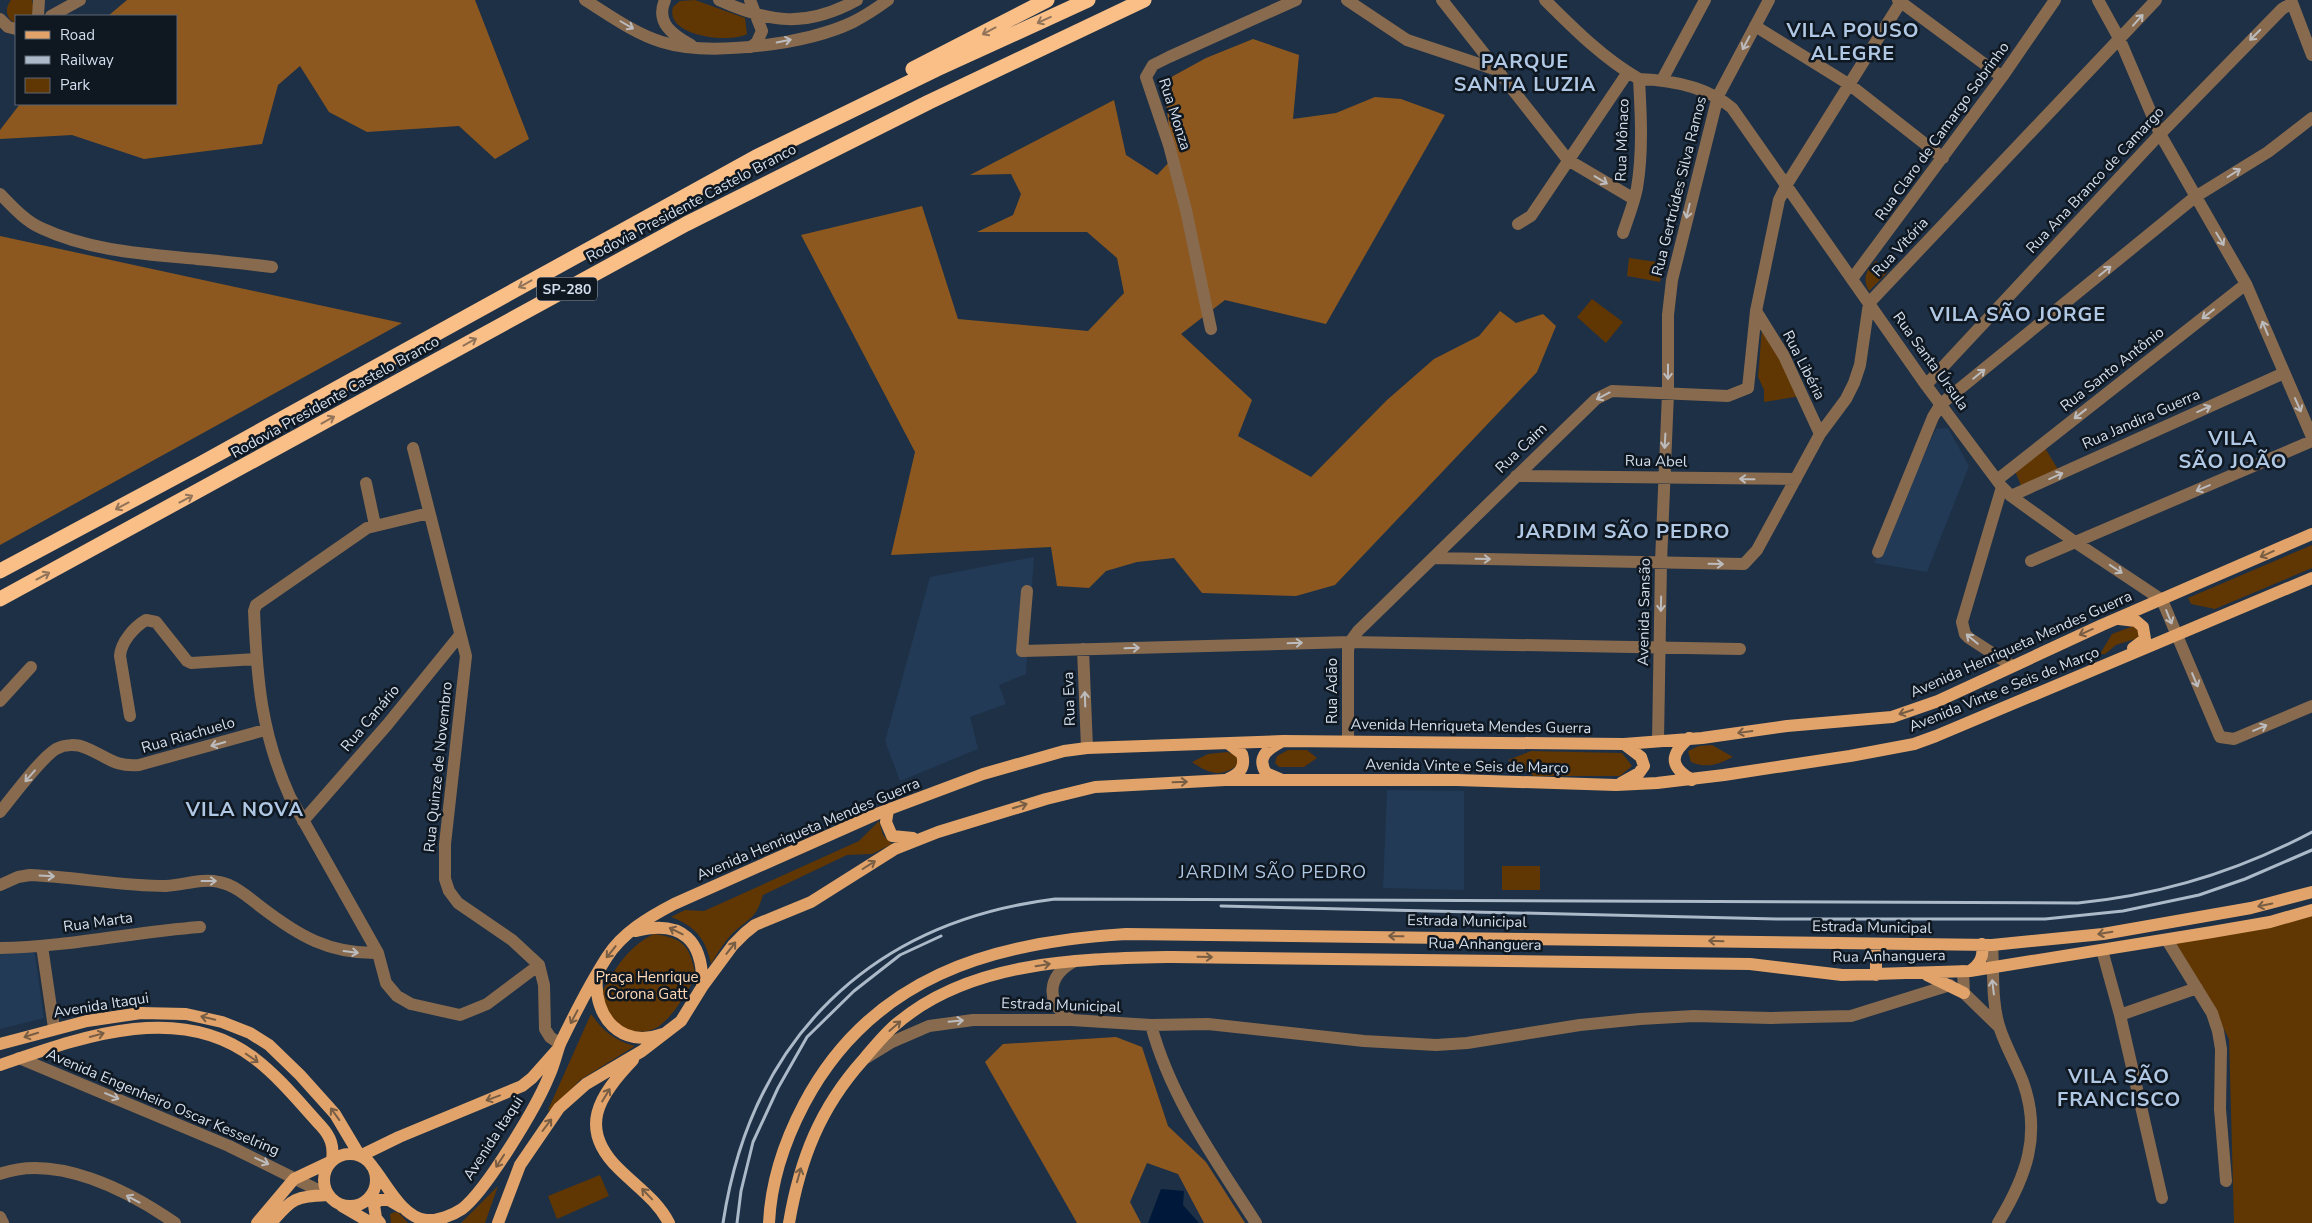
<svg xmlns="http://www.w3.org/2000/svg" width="2312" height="1223" font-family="'Nunito Sans',sans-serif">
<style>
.built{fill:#223a55}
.green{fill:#603603}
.forest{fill:#8c581f}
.water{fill:#001839}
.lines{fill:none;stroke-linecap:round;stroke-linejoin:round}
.minor{stroke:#886a4e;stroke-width:12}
.major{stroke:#e1a369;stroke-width:12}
.highway{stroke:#fabe87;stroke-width:15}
.rail{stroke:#abb9c9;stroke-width:3}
.oneway{stroke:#907359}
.oneway2{stroke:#bcbcbe}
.oneway3{stroke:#785d45}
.labels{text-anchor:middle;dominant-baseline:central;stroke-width:5;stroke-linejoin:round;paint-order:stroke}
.shield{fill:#0f1721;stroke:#98a3b0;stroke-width:1}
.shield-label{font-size:14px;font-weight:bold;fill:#d3dfee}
.street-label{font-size:15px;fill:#d3dfee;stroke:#0f1721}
.park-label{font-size:15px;fill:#ffd9b7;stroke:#0f1721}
.quarter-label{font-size:18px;letter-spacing:1px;fill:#b0c8e4;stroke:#0f1721}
.district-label{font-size:20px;font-weight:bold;letter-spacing:1px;fill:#b0c8e4;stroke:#0f1721}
</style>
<rect width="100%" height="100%" fill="#1d3046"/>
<path class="built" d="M 1948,428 L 1969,466 L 1927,572 L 1874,563 L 1936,429 Z
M 1034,557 L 1026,674 L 999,685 L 1006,704 L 970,717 L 978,749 L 900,781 L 885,741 L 930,577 Z
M 1387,790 L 1464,791 L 1464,890 L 1383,888 Z
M 34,948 L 44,1018 L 0,1029 L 0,954 Z"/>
<path class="green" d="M 11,0 L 32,0 L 35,16 L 16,16 L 16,24 C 6,19 4,9 11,0 Z
M 695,0 L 745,18 L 747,34 C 729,44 664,36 673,7 L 680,1 Z
M 1629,258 L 1664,263 L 1660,282 L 1627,276 Z
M 1876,261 L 1887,273 L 1869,291 C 1862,278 1866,270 1876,261 Z
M 1592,299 L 1623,322 L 1606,343 L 1577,317 Z
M 1762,328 L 1801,396 L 1764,402 L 1764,390 L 1758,377 Z
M 2045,448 L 2059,471 L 2022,488 L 2015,471 Z
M 2312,545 L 2312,568 L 2215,609 L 2191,604 L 2188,598 Z
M 2139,624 L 2138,638 L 2116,645 L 2105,654 L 2100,654 L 2112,634 Z
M 1712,745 L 1733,757 C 1719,764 1706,769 1691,762 L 1688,751 L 1699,746 Z
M 1288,750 L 1307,750 L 1317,758 L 1304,767 L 1279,767 L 1275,763 L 1277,756 Z
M 1531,751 L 1622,753 L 1632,766 L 1620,776 L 1534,776 L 1508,760 Z
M 1227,752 L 1237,755 L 1241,762 C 1224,778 1210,775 1192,762 L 1208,754 Z
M 879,821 L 883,835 L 892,844 L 872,854 L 847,855 L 763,895 C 756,918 751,917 735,931 C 725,940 718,953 711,964 C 706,939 695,926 671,917 L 685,910 L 704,911 L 859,841 Z
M 1502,866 L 1540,866 L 1540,890 L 1502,890 Z
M 2312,914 L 2312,1223 L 2234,1223 L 2229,1039 L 2199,981 L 2173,943 Z
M 654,934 C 685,938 690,947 696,977 C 685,994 675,1015 658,1027 C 644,1036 618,1032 609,1017 C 606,1011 603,1003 600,996 C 614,970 627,947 654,934 Z
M 591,1014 C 604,1032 614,1040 635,1046 L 580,1080 L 551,1111 L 548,1110 Z
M 600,1175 L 609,1196 L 557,1219 L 548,1196 Z
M 498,1186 L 485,1223 L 461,1223 Z
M 394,1212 L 399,1213 L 408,1223 L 391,1223 L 390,1214 Z"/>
<path class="forest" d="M 127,0 L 475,0 L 529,139 L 495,159 L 459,126 L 367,132 L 329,112 L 300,66 L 278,85 L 262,144 L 144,159 L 72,135 L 0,139 L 0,130 L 20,104 L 176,104 L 176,16 L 108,16 Z
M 1253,39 L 1299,55 L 1293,119 L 1336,113 L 1375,97 L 1401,99 L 1445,115 L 1326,324 L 1225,300 L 1181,334 L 1252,400 L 1238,436 L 1311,477 L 1387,400 L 1434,359 L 1479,336 L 1500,311 L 1516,323 L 1543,314 L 1556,326 L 1537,372 L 1335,585 L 1296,596 L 1202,593 L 1174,558 L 1137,562 L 1106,571 L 1089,588 L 1057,586 L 1051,547 L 891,555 L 915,452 L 801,235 L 922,206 L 958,319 L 1088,331 L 1124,293 L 1117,258 L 1087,232 L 977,232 L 1013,215 L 1021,194 L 1011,174 L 970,175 L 1114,100 L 1126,155 L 1157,175 L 1172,159 L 1164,81 L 1206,58 Z
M 0,236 L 402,323 L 0,545 Z
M 1116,1037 L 1142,1047 L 1168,1126 L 1206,1162 L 1245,1223 L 1204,1223 L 1178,1174 L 1147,1163 L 1130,1202 L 1141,1223 L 1077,1223 L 985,1062 L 1003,1044 Z"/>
<path class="water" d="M 1161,1189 L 1184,1191 L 1183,1205 L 1199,1223 L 1148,1223 Z"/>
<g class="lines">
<path class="minor" d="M 585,0 C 609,15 635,34 662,42 C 710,57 808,44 853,22 C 865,16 877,8 888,0
M 665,0 C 655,23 673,35 691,45
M 719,0 C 770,23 806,28 857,0
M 750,0 L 762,31 L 757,42 L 751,47
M 1347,0 L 1407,40 L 1500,71
M 1442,0 L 1568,160 L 1634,199
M 1545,0 C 1574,29 1603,58 1639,79 C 1641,115 1643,152 1637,188 C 1634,203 1628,218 1623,233
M 1898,0 L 2002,77
M 2098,0 L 2120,40 L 2160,134 L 2246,284 L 2312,437
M 2291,0 L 2312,55
M 38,16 L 39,0
M 51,16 L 80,0
M 0,19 L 8,27 L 16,29
M 1755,26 L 1850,85 L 1943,158
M 1639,79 C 1670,80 1707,87 1732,108 L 1926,385 L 2002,487 L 2011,496 L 2075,542 L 2162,600 L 2220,737 L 2234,739 L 2312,706
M 1662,80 L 1705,0
M 0,194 C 12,206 25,221 41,228 C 90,251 144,254 197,259 C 222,261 247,264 272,267
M 1518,224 L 1531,216 L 1628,72
M 1852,279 L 2002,77 L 2055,0
M 1756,311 L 1784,356 L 1820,434
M 1211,329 L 1186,210 L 1169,145 L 1146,77 L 1153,65 L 1169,57 L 1296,0
M 1926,385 L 2160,134 L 2282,9 L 2292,3
M 413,448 L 466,656 L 445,844 L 445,879 L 449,891 L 458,903 L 512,940 L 539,965 L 544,985 L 545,1029 L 550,1037 L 560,1044
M 1516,476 L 1796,479
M 1997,480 L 2246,284
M 366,483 L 375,525
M 2002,487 L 1962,622 L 1965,634 L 1969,638 L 2012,666
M 2011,496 L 2284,373
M 429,513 L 367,528 L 256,605 L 254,611 C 257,680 261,733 290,797 L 378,953 L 386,983 L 397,996 L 411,1004 L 460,1015 L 487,1004 L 539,965
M 1878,552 L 1933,417 L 1941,404 L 2195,197 L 2268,152 L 2312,118
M 1434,558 L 1744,564 L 1757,550 L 1820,434 L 1846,399 L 1854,383 L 1860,365 L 1869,303 L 2156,0
M 2031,561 L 2312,441
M 1027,591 L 1022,651 L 1350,642 L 1740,649
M 1083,649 L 1087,748
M 0,701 L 31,667
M 130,716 L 120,656 C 121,642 134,627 146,620 L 156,622 L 187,661 L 191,663 L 256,659
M 1348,740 L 1348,650 L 1350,642 L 1358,631 L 1596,399 L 1612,391 L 1728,396 L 1748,388 L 1756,311 L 1779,200 L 1787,184 L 1902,0
M 1658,741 L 1661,562 L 1668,393 L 1668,315 L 1672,280 L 1718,96 L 1769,0
M 0,812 C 14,795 40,759 56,749 C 65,744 77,744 86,748 C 108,757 114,767 139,765 L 265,730
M 303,821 L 387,725 L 460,635
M 0,885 L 18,877 L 30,875 C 76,877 121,886 166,886 C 184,885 202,878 219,882 C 235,885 248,897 261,907 C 299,936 329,954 378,953
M 2167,940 L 2212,1013 L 2218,1031 L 2221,1049 L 2220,1109 L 2226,1181
M 1992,945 C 1994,972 1991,1002 2000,1029 C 2006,1047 2016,1064 2023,1082 C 2042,1135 2026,1177 1998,1223
M 42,946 L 54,1028
M 0,948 C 67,947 133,932 200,927
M 2102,950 L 2120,1015 L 2162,1198
M 1963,971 L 1964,993 L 2000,1028
M 2120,1015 L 2197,988
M 1072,1020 C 1045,1003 1046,976 1075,961
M 1151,1025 C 1171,1099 1215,1159 1256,1223
M 19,1058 L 229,1146 L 328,1195
M 866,1058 L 892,1042 L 929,1026 L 973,1020 L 1072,1020 L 1151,1025 L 1208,1024 L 1364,1041 L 1436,1045 L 1467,1043 L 1580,1025 L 1640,1019 L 1694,1016 L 1771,1018 L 1851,1016 L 1950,985
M 0,1174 C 56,1153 129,1191 175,1223
M 0,1217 L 3,1223"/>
<path class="major" d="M 2119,619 L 2136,621 L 2143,627 L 2145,639 L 2133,648
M 1689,738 C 1669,755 1670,767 1692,780
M 1228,779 C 1239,774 1246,768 1242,754 L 1229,744
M 1280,779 L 1266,773 C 1256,757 1268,749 1281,742
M 1621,783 L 1639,773 L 1644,766 L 1641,757 L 1624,744
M 888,810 L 886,822 L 892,836 L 913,838
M 636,931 C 682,919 704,941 702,987
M 1970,971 C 1980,964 1984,957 1982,944
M 1876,975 L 1876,951
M 1927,975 L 1964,993
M 597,977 C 593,1017 621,1049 663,1034
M 0,1044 L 87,1021 L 141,1013 L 186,1014 L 222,1022 L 250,1033 L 269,1045 L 300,1075 L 335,1114 L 360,1156 L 399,1137 L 522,1086 L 532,1078 L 556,1051
M 633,1060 C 599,1096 577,1128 619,1169 C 637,1187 657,1200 669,1223
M 0,1065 C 79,1038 179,1000 254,1058 C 279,1077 300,1103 321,1126 C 331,1137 334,1146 332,1161 L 294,1179 L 257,1223
M324 1180a26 26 0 1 1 52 0a26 26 0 1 1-52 0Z
M 371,1165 C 386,1182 401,1217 426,1220 C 438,1221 453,1215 462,1209 C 486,1191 537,1106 549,1076 C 554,1066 556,1055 560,1044 C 574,1015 589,985 607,957 C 622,933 649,917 674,904 L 879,813 L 983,774 L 1064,751 L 1087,748 L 1283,741 L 1624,744 L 1702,738 L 1787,726 L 1892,717 L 1938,701 L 2102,625 L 2312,534
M 342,1206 L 371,1223
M 271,1223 C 293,1197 295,1197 328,1195
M 380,1223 L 376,1218 L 374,1205 L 379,1200 L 389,1200 L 401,1207
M 498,1223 L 520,1165 L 559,1108 L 586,1084 L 642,1051 L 681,1021 L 702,987 L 733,945 L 745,933 L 755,925 L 811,902 L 895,849 L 938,832 L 1046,799 L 1095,787 L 1225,780 L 1457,780 L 1616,785 L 1657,783 L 1724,775 L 1850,756 L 1914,744 L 1936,736 L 2312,578
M 769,1223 C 771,1180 784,1142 804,1104 C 871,977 991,942 1126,934 L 1992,945 L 2103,934 L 2251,908 L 2312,892
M 789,1223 C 800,1159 820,1108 863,1060 C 873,1048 883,1036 894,1026 C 969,960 1078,959 1172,957 L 1750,964 L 1842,975 L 1970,971 L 2212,932 L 2270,922 L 2312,910"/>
<path class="highway" d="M 913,69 L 1047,0
M 0,571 L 200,464 L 756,157 L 937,69 L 1088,0
M 0,599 L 686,224 L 929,102 L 1144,0"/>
<path class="rail" d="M 1221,906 L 1777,919 L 2045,919 L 2123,911 L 2199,895 L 2245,879 L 2312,850
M 723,1223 C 751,1039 870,922 1055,899 L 2078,903 C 2161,895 2239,871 2312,832
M 737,1223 L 741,1191 L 753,1142 L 778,1088 L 807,1037 L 854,991 L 900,955 L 941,936"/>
</g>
<defs><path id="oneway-shaft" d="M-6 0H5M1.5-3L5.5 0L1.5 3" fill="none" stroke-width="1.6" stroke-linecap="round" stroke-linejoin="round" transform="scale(1.25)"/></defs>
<g class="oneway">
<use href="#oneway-shaft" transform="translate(1044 20) rotate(155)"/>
<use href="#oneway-shaft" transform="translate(989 31) rotate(152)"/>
<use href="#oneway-shaft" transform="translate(525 284) rotate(151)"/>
<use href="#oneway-shaft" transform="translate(470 342) rotate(-29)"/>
<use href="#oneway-shaft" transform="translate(328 420) rotate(-29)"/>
<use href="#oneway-shaft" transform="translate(186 499) rotate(-28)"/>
<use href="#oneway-shaft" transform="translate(122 506) rotate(152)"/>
<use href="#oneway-shaft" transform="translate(43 576) rotate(-28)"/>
</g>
<g class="oneway2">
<use href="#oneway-shaft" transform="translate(2138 20) rotate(-48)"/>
<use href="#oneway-shaft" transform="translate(627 25) rotate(30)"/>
<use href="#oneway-shaft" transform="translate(2255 35) rotate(135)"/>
<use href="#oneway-shaft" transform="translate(784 41) rotate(-12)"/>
<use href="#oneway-shaft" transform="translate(1746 43) rotate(118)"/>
<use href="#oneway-shaft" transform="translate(2234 173) rotate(-32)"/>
<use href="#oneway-shaft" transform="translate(1601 180) rotate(31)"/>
<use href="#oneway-shaft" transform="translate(1688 211) rotate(103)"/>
<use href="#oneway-shaft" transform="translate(2220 239) rotate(59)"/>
<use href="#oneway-shaft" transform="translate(2105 271) rotate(-39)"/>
<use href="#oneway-shaft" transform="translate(2208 314) rotate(142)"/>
<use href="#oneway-shaft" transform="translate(2265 328) rotate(-113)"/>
<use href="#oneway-shaft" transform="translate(1668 372) rotate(90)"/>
<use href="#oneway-shaft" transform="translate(1979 374) rotate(-39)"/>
<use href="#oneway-shaft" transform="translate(1603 396) rotate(152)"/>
<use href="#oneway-shaft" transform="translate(2298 405) rotate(66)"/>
<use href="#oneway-shaft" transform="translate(2204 409) rotate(-24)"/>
<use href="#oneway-shaft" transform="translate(2080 414) rotate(142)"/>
<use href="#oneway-shaft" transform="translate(1665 441) rotate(93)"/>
<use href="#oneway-shaft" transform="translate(2056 476) rotate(-24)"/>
<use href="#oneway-shaft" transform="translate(1747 479) rotate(-179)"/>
<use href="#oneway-shaft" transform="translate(2203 488) rotate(157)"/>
<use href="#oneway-shaft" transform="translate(1483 559) rotate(1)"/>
<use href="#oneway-shaft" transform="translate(1716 564) rotate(1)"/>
<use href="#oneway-shaft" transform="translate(2116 569) rotate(34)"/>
<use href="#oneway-shaft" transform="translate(1661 604) rotate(91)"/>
<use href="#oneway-shaft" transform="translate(2169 617) rotate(68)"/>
<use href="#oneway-shaft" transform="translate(1972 639) rotate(-140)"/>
<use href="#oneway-shaft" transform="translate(1295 643) rotate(-2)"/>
<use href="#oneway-shaft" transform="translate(1132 648) rotate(-2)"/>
<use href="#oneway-shaft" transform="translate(2195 680) rotate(67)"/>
<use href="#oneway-shaft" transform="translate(1085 699) rotate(-92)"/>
<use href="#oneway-shaft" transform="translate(2260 728) rotate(-23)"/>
<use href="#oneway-shaft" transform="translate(218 744) rotate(164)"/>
<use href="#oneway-shaft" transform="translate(30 776) rotate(131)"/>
<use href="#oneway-shaft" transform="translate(47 876) rotate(3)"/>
<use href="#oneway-shaft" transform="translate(209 881)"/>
<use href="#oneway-shaft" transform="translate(351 952) rotate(7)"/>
<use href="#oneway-shaft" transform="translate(1993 987) rotate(-97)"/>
<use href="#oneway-shaft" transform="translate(956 1021) rotate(-5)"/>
<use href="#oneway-shaft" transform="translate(112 1096) rotate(23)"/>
<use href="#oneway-shaft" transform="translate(262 1161) rotate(25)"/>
<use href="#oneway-shaft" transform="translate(133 1199) rotate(-152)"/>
</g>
<g class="oneway3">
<use href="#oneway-shaft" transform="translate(2267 554) rotate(156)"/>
<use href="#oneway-shaft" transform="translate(2086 632) rotate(156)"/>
<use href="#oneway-shaft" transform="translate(1906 712) rotate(162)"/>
<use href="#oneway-shaft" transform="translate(1745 732) rotate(172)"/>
<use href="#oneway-shaft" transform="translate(1180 782) rotate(-2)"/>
<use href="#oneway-shaft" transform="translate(1020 806) rotate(-17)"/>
<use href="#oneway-shaft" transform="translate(869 865) rotate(-32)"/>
<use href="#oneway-shaft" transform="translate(2265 905) rotate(168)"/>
<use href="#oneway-shaft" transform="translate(676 931) rotate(-154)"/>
<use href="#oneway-shaft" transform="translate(2105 933) rotate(171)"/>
<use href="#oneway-shaft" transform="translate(1396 936) rotate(-179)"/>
<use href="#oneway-shaft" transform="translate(1716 941) rotate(-178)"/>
<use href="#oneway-shaft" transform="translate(731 948) rotate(-52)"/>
<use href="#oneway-shaft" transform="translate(611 952) rotate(129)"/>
<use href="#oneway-shaft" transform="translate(1205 957) rotate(1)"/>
<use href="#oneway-shaft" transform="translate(1043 965) rotate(-9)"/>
<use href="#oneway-shaft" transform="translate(574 1017) rotate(118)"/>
<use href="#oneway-shaft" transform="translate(208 1018) rotate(-166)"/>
<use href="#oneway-shaft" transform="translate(895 1026) rotate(-41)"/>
<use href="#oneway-shaft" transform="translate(31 1035) rotate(163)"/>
<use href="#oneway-shaft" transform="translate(97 1035) rotate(-15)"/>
<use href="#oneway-shaft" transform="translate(252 1058) rotate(35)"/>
<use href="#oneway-shaft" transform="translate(606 1095) rotate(-59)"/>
<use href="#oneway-shaft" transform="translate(493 1098) rotate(160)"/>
<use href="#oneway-shaft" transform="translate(335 1114) rotate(-126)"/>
<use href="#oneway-shaft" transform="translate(547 1125) rotate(-53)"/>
<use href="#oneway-shaft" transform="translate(500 1161) rotate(123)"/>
<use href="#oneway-shaft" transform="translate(799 1175) rotate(-74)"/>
<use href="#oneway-shaft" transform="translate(647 1194) rotate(-134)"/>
</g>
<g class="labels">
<rect class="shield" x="537" y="277.5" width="60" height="23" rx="4"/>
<g class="shield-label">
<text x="567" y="289">SP-280</text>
</g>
<g class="street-label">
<text transform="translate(1175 114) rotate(72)">Rua Monza</text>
<text transform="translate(1942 131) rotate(-54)">Rua Claro de Camargo Sobrinho</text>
<text transform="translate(1622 140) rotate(-88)">Rua Mônaco</text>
<text transform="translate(2095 180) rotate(-47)">Rua Ana Branco de Camargo</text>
<text transform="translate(1679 186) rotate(-76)">Rua Gertrúdes Silva Ramos</text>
<text transform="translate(691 203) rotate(-28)">Rodovia Presidente Castelo Branco</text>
<text transform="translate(1900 247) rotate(-47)">Rua Vitória</text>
<text transform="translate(1931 361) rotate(54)">Rua Santa Úrsula</text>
<text transform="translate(1804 365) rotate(63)">Rua Libéria</text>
<text transform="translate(2112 369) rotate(-38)">Rua Santo Antônio</text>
<text transform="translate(335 397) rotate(-29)">Rodovia Presidente Castelo Branco</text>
<text transform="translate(2141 419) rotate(-24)">Rua Jandira Guerra</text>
<text transform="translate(1521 448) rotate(-44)">Rua Caim</text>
<text transform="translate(1656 461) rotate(1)">Rua Abel</text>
<text transform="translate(1644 612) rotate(-89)">Avenida Sansão</text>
<text transform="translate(2021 644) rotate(-24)">Avenida Henriqueta Mendes Guerra</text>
<text transform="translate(2004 689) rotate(-22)">Avenida Vinte e Seis de Março</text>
<text transform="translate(1332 691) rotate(-90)">Rua Adão</text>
<text transform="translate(1069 699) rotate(-92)">Rua Eva</text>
<text transform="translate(370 718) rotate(-50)">Rua Canário</text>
<text transform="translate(1471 726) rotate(1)">Avenida Henriqueta Mendes Guerra</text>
<text transform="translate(188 735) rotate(-16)">Rua Riachuelo</text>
<text transform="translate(1467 766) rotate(1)">Avenida Vinte e Seis de Março</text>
<text transform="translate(438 767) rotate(-84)">Rua Quinze de Novembro</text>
<text transform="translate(808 829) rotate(-23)">Avenida Henriqueta Mendes Guerra</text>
<text transform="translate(1467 921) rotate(1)">Estrada Municipal</text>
<text transform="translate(98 922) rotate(-8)">Rua Marta</text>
<text transform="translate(1872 927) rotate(1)">Estrada Municipal</text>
<text transform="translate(1485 944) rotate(1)">Rua Anhanguera</text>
<text transform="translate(1889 956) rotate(-1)">Rua Anhanguera</text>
<text transform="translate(101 1005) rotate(-9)">Avenida Itaqui</text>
<text transform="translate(1061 1005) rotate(2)">Estrada Municipal</text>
<text transform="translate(163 1102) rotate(23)">Avenida Engenheiro Oscar Kesselring</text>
<text transform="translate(493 1138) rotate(-57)">Avenida Itaqui</text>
</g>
<g class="park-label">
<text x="647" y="977">Praça Henrique<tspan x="647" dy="17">Corona Gatt</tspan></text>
</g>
<g class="quarter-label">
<text x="1273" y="872">JARDIM SÃO PEDRO</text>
</g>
<g class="district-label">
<text x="1853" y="30">VILA POUSO<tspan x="1853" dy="23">ALEGRE</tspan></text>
<text x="1525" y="61">PARQUE<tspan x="1525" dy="23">SANTA LUZIA</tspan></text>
<text x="2018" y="314">VILA SÃO JORGE</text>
<text x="2233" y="438">VILA<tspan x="2233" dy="23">SÃO JOÃO</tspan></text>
<text x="1624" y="531">JARDIM SÃO PEDRO</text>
<text x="245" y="809">VILA NOVA</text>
<text x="2119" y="1076">VILA SÃO<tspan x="2119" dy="23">FRANCISCO</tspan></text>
</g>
</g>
<rect x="15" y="15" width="162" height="90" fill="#0f1721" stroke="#5d6773"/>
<rect x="25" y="31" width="25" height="8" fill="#e1a369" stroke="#5d6773"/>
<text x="60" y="40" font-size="15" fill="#d3dfee">Road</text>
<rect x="25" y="56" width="25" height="8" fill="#abb9c9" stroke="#5d6773"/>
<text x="60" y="65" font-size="15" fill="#d3dfee">Railway</text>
<rect x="25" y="78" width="25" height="15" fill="#603603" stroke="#5d6773"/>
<text x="60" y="90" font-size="15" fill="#d3dfee">Park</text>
</svg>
